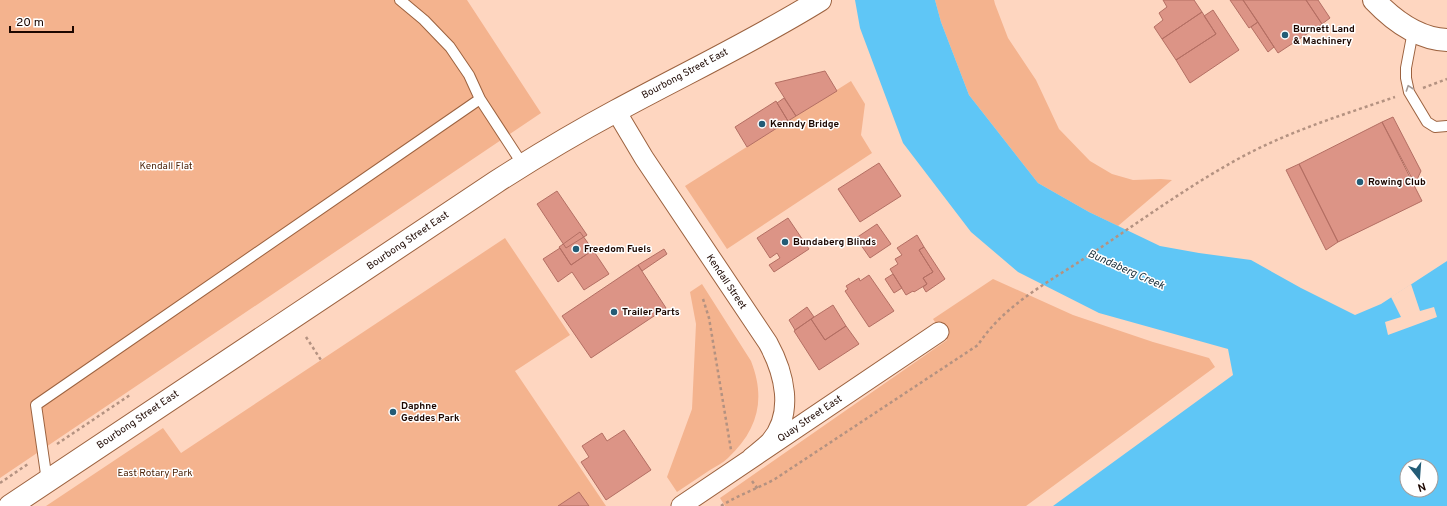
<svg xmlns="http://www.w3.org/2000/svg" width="1447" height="506" font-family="Overpass,sans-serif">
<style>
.green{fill:#f4b38e}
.water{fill:#5fc6f6;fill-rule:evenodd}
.pier{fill:#fed6c0}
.building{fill:#dc9486;stroke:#b46f63}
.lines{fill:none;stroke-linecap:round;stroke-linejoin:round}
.lane-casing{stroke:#9c623f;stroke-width:12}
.street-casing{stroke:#9c623f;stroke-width:21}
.secondary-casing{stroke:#9c623f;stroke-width:24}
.path{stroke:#b49281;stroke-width:2.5;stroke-dasharray:3 3;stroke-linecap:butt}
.lane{stroke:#fff;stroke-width:10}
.street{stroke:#fff;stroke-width:19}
.secondary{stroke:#fff;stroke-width:22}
.oneway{stroke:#a49c99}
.poi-dot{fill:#235c76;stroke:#fff;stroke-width:1.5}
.labels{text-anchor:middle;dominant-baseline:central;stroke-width:3;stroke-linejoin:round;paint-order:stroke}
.poi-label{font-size:10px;font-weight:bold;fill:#1c0700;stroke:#fff;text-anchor:start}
.street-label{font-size:10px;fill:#1c0700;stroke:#fff}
.park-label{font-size:10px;fill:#4d250b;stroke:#fff}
.water-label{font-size:11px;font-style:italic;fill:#182e39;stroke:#fff}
</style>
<rect width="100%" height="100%" fill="#fed6c0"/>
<path class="green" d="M 0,0 L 467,0 L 541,113 L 0,478 Z
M 935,0 L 994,0 L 995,4 L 1008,38 L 1036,80 L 1059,129 L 1090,161 L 1112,174 L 1133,180 L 1161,179 L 1172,180 L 1118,226 L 1089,212 L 1038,183 L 969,95 L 941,22 Z
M 851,81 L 865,104 L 861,135 L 872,153 L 727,249 L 685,186 Z
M 505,238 L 570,335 L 515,371 L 606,506 L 46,506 L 163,428 L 181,453 Z
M 993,279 L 1073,315 L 1153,342 L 1209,358 L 1215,367 L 1026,506 L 725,506 L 720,498 L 947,340 L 933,319 Z
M 702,284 L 751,361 C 766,399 758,430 728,458 C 723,463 716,466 710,470 C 699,477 688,485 677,492 L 667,477 L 692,409 L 696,324 L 690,292 Z"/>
<path class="water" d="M 855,0 L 935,0 L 941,22 L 969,95 L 1038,183 L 1089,212 L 1160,246 L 1199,253 L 1251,260 L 1301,288 L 1355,315 L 1381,304 L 1447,261 L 1447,506 L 1053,506 L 1233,375 L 1228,349 L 1099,313 L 1018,272 L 971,232 L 903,143 L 860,28 ZM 1407,466 L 1431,466 L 1431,490 L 1407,490 Z"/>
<path class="pier" d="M 1411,284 L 1420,311 L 1434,307 L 1437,317 L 1388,335 L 1385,322 L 1401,317 L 1391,297 Z"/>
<path class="building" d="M 1163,0 L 1194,0 L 1202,12 L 1162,39 L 1154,27 L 1163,20 L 1159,13 L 1167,7 Z
M 1230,0 L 1243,0 L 1258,22 L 1249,28 Z
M 1243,0 L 1306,0 L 1322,24 L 1278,53 Z
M 1306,0 L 1318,0 L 1330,18 L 1322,24 Z
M 1213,10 L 1239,50 L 1190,83 L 1176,60 L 1216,34 L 1204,16 Z
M 1202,12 L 1216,34 L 1176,60 L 1162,39 Z
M 1258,22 L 1274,47 L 1268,52 L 1251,27 Z
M 825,71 L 837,91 L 796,116 L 775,83 Z
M 784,98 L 796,116 L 788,121 L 777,103 Z
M 776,101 L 788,121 L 747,147 L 735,127 Z
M 1393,117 L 1421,171 L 1415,184 L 1382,122 Z
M 1382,122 L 1422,201 L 1338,242 L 1299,164 Z
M 879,163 L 901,196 L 860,222 L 838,189 Z
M 1299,164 L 1338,242 L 1326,250 L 1286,170 Z
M 557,191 L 587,235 L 566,248 L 537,204 Z
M 788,218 L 809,249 L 774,272 L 769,265 L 780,258 L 777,253 L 770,258 L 757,238 Z
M 877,224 L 891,244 L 870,258 L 856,238 Z
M 580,232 L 593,250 L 571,265 L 559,247 Z
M 917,235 L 924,247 L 919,250 L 933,272 L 923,278 L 927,284 L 914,292 L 913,291 L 906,295 L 890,269 L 898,264 L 895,259 L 902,255 L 897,248 Z
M 924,247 L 945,279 L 926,292 L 923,287 L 927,284 L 923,278 L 933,272 L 919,250 Z
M 560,248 L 571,265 L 593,250 L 609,274 L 584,290 L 572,272 L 558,282 L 543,259 Z
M 664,249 L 667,254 L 642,271 L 638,265 Z
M 638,265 L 666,308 L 591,358 L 562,316 Z
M 893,274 L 902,288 L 894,293 L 885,279 Z
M 869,275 L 894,311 L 869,327 L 845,291 L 848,289 L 846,286 L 859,278 L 860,281 Z
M 833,305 L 846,326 L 825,340 L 811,319 Z
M 807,307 L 814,317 L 795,330 L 789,320 Z
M 811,319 L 825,340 L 846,326 L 859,344 L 819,370 L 794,331 Z
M 624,430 L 651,470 L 606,500 L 581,462 L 589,457 L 582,446 L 602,433 L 607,441 Z
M 579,492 L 589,506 L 558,506 Z"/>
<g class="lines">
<g class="lane-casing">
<path id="lane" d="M 400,0 L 424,20 L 450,47 L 469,75 L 480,99 L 523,165
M 1413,31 L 1406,68 L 1406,78 L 1409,92 L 1427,122 L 1435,127 L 1447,126
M 47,481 L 36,405 L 480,99"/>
</g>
<g class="street-casing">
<path id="street" d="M 616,111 L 644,158 L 768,343 C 784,372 795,413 770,442 C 764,448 757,453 751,458
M 681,506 L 939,332"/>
</g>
<g class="secondary-casing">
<path id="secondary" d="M 1374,0 C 1393,20 1418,39 1447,40
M 10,506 L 496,182 C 535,157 575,133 616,111 C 684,74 754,41 820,0"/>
</g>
<path class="path" d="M 1423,88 L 1447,79
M 703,299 L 709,318 L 731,450
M 306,337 L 321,360
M 57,444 L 130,395
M 752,481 L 758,489
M 0,483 L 28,464
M 721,506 C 738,495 757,489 775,479 L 978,345 C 1003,306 1047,283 1085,258 C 1135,225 1185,188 1238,159 C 1287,132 1342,115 1395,97"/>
<use href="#lane" class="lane"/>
<use href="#street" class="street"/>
<use href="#secondary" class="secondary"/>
</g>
<defs><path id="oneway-chevron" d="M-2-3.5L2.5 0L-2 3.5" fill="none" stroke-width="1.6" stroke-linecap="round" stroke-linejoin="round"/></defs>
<use class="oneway" href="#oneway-chevron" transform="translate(1409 88) rotate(-109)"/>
<g class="poi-dot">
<circle cx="1285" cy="35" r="4"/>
<circle cx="762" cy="124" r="4"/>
<circle cx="1360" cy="182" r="4"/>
<circle cx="785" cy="242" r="4"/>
<circle cx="576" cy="249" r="4"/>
<circle cx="614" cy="312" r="4"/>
<circle cx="393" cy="412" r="4"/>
</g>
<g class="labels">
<g class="poi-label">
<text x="1293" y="29">Burnett Land<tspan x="1293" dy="12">&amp; Machinery</tspan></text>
<text x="770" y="124">Kenndy Bridge</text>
<text x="1368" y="182">Rowing Club</text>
<text x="793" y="242">Bundaberg Blinds</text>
<text x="584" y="249">Freedom Fuels</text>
<text x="622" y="312">Trailer Parts</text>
<text x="401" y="406">Daphne<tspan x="401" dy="12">Geddes Park</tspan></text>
</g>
<g class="street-label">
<text transform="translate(685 74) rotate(-28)">Bourbong Street East</text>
<text transform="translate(408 241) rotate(-34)">Bourbong Street East</text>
<text transform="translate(726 282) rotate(56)">Kendall Street</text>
<text transform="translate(810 419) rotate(-34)">Quay Street East</text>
<text transform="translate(138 420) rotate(-34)">Bourbong Street East</text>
</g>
<g class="park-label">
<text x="166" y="166">Kendall Flat</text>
<text x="155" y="473">East Rotary Park</text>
</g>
<g class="water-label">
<text transform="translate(1126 270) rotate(24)">Bundaberg Creek</text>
</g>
</g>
<g transform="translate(1419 478) rotate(163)"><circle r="19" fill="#ffffff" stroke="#a49c99"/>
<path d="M0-3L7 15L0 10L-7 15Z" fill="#235c76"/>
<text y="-6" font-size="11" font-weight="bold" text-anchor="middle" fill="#1c0700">N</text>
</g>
<path d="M10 26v6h63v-6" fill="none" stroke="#1c0700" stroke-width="2"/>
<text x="16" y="26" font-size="12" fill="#1c0700" stroke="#ffffff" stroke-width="3" paint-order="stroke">20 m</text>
</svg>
